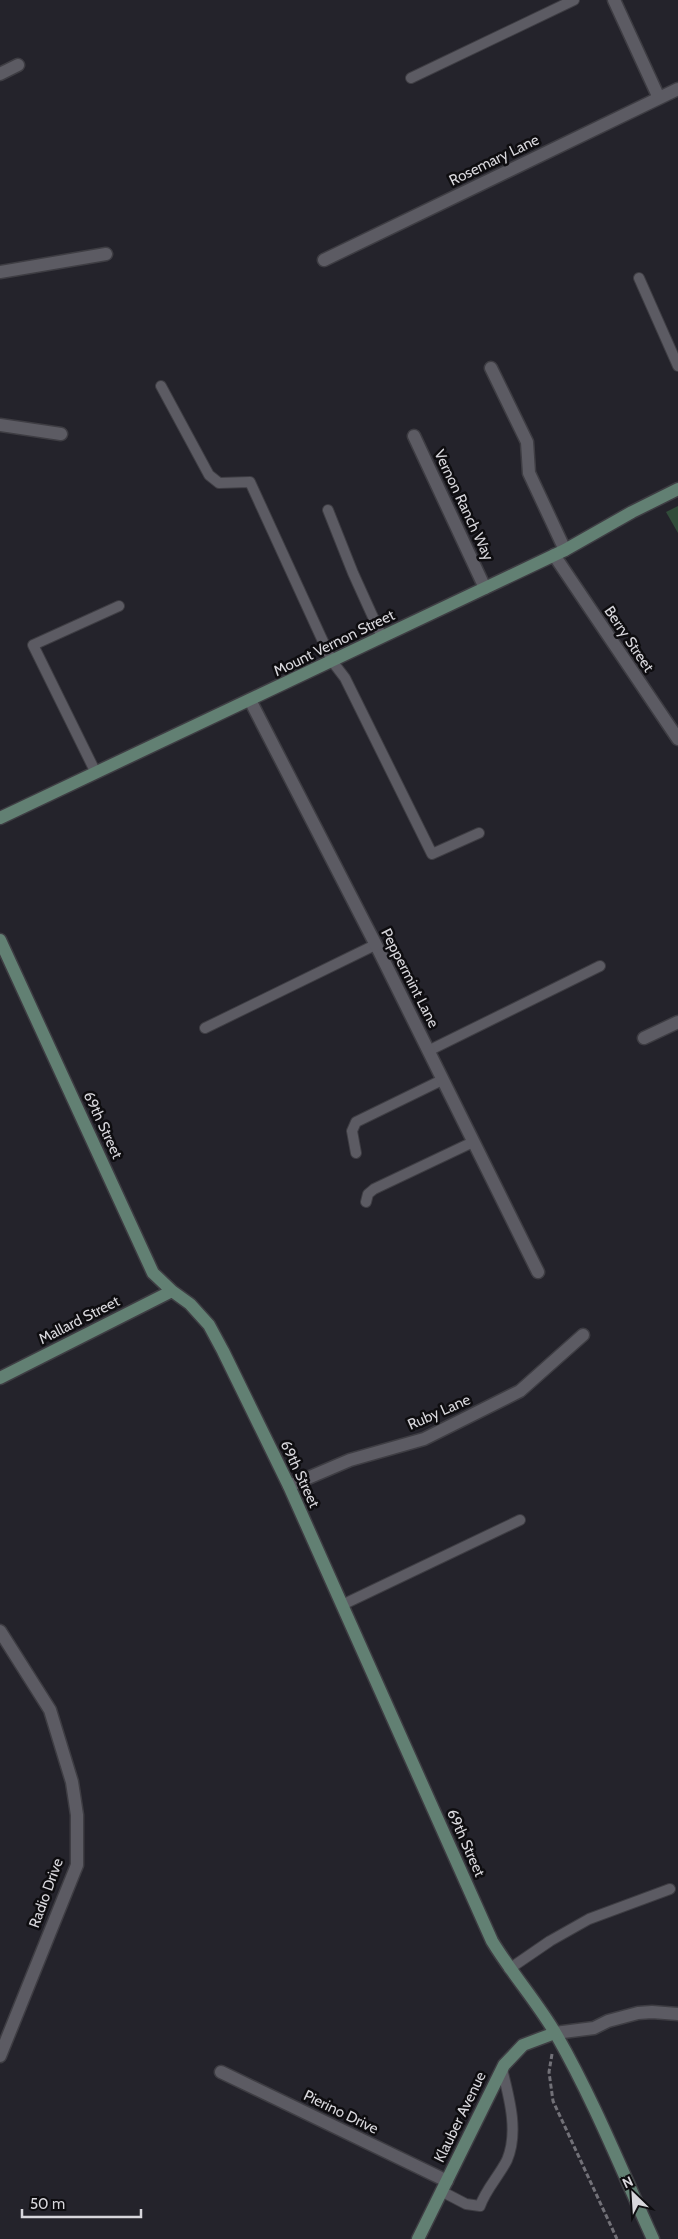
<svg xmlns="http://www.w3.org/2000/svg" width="678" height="2239" font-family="Cabin,sans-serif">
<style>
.green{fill:#314c3a}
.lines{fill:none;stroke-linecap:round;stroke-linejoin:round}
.lane-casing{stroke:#3e3d43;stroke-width:12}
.street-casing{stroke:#3e3d43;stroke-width:15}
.secondary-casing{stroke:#3e3d43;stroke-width:15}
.path{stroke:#727178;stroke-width:3;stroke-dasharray:5 2.5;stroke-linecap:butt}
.lane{stroke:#5c5b63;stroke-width:10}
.street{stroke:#5c5b63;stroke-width:12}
.secondary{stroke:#628073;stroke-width:12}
.labels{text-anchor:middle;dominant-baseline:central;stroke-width:5;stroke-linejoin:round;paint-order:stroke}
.street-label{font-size:15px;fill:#d8d7dc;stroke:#0e0d10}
</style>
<rect width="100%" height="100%" fill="#24232b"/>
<path class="green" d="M 678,506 L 678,533 L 666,512 Z"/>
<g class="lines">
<g class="lane-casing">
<path id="lane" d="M 411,78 L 574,0
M 639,278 L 678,366
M 161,386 L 209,475 L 219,483 L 250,482 L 332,661 L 345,678 L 432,854 L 479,833
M 328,510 L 353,573 L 382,637
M 96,773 L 33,645 L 119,606
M 205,1028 L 375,945
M 428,1051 L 600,966
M 356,1153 L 352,1131 L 356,1122 L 442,1080
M 366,1202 L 368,1194 L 374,1189 L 473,1142
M 342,1605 L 520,1520
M 509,1969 L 550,1941 L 589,1919 L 670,1889
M 441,2191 L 466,2204 L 480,2206 C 486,2189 499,2176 507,2160 C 519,2132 509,2097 502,2069"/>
</g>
<g class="street-casing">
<path id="street" d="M 614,0 L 659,98
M 0,74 L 18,65
M 324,260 L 678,89
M 0,272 L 106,254
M 491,368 L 527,442 L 529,473 L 565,550
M 0,425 L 61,434
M 414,436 L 485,588
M 554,555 L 678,739
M 250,700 L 378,949 L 538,1272
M 644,1038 L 678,1022
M 289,1486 L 350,1460 L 424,1439 L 520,1391 L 583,1335
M 0,1631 L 50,1710 L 72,1782 L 77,1815 L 77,1865 L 0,2056
M 555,2033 L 594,2028 L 608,2021 L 638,2013 L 652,2012 L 678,2014
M 221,2072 L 447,2181"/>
</g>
<g class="secondary-casing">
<path id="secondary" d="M 0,818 L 565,550 L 632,512 L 678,489
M 0,940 L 153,1273 L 172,1291 L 190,1304 L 209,1325 L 223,1351 L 289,1486 L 492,1941 C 512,1974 538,2003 557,2036 C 594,2101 622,2171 653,2239
M 0,1378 L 172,1291
M 418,2239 L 504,2065 L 523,2045 L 555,2033"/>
</g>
<path class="path" d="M 552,2054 L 549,2072 L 553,2101 L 617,2239"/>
<use href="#lane" class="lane"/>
<use href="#street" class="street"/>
<use href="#secondary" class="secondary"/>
</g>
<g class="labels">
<g class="street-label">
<text transform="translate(494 160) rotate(-26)">Rosemary Lane</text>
<text transform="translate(464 505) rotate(65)">Vernon Ranch Way</text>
<text transform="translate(629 639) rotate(56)">Berry Street</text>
<text transform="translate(334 643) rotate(-26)">Mount Vernon Street</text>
<text transform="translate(410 978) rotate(63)">Peppermint Lane</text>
<text transform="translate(103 1125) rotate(65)">69th Street</text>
<text transform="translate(79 1320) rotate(-27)">Mallard Street</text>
<text transform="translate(439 1412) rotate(-24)">Ruby Lane</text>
<text transform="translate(300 1474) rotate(65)">69th Street</text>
<text transform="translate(466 1843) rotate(66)">69th Street</text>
<text transform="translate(46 1893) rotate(-70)">Radio Drive</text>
<text transform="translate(341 2112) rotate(26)">Pierino Drive</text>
<text transform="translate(460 2117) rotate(-64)">Klauber Avenue</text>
</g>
</g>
<g transform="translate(633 2194) rotate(335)" stroke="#0e0d10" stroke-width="4" paint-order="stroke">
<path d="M0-4L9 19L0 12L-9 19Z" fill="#d8d7dc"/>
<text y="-8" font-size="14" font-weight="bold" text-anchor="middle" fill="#d8d7dc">N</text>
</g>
<path d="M22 2209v8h119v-8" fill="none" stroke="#d8d7dc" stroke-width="2.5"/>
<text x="30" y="2209" font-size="15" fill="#d8d7dc" stroke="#0e0d10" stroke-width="4" paint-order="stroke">50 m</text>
</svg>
